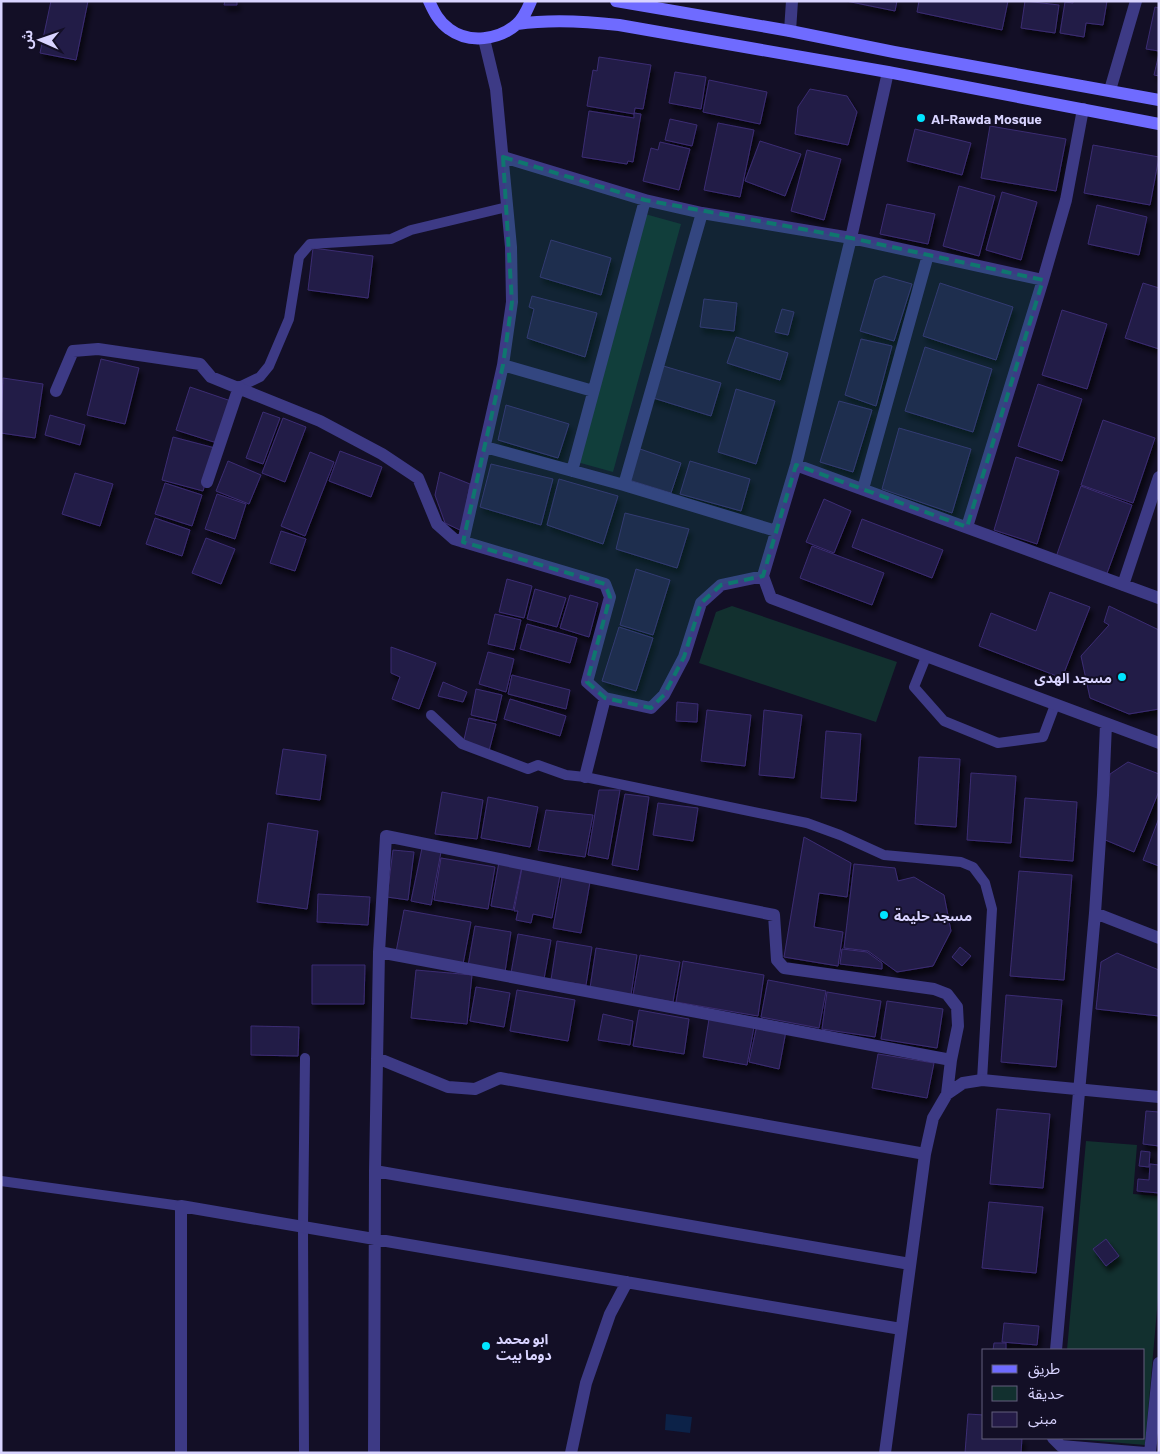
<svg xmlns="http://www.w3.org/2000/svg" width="1160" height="1454" font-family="Barlow,'Noto Sans Arabic',sans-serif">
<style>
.green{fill:#12302f}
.water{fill:#0c2248}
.building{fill:#241b47;stroke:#3b2d73;filter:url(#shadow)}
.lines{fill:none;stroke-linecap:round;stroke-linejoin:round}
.lane{stroke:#3d3a85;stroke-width:10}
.street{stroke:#3d3a85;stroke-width:12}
.secondary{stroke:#6f6bff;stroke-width:12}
.marked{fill:#0f766e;fill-opacity:0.2;stroke:#0f766e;stroke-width:4;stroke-dasharray:10 6;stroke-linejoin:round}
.poi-dot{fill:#00e5ff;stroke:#130f26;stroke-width:2}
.labels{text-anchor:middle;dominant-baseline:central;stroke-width:4;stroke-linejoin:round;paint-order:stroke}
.poi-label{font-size:14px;font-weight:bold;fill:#d9d4ff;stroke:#130f26;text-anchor:start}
</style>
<defs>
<filter id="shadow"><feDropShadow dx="3" dy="5.5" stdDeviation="2.5" flood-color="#0009"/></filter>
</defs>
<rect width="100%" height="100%" fill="#130f26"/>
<path class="green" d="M 645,214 L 681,224 L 613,472 L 577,462 Z
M 732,606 L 897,662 L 876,722 L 699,663 L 716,612 Z
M 1086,1141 L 1137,1145 L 1133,1194 L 1159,1196 L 1159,1287 L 1145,1445 L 1062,1438 L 1144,1438 L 1144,1350 L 1067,1350 Z"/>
<path class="water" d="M 666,1414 L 692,1417 L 690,1433 L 665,1430 Z"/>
<path class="building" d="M 51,1 L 88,1 L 76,60 L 40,53 Z
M 225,1 L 237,1 L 237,5 L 224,5 Z
M 846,1 L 897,1 L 895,11 Z
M 919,1 L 1008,1 L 1002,30 L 917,12 Z
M 1025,1 L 1059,5 L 1055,33 L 1021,28 Z
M 1073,1 L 1107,1 L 1103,25 L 1086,23 L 1084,37 L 1060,33 L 1065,2 L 1073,3 Z
M 1155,7 L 1159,8 L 1159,51 L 1146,49 Z
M 1159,54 L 1159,76 L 1154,75 Z
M 599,57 L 651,65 L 643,109 L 635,108 L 634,114 L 587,106 L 593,70 L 597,71 Z
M 675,72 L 706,77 L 701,109 L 669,103 Z
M 709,80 L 767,92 L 760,124 L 703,112 Z
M 810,89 L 847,96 L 857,112 L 848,145 L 795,134 L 798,107 Z
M 589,111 L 634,118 L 634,113 L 641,114 L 633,162 L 628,161 L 627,164 L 582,157 Z
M 670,119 L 697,125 L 692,146 L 665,140 Z
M 718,123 L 754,130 L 740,197 L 704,190 Z
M 990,126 L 1066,139 L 1056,191 L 981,178 Z
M 915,129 L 971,143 L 962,175 L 907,161 Z
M 760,141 L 801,154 L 785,196 L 745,181 Z
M 660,142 L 690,149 L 679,190 L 643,181 L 651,148 L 658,150 Z
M 1093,145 L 1159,157 L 1150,205 L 1084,193 Z
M 807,150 L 841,159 L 824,220 L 791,211 Z
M 959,186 L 995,196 L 979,256 L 943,246 Z
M 1002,192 L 1037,202 L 1021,260 L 986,250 Z
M 887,204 L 935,214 L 928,244 L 880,234 Z
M 1097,205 L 1147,217 L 1139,255 L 1088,244 Z
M 551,240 L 611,258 L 601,295 L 540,277 Z
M 313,248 L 373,256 L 368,298 L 308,290 Z
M 884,276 L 912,284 L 894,341 L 860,331 L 875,280 Z
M 940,283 L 1013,307 L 996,360 L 923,336 Z
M 1143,283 L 1159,288 L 1159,349 L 1125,338 Z
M 532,296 L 597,313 L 585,357 L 527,338 L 534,309 L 529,307 Z
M 704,299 L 737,303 L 734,331 L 700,327 Z
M 782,309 L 794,312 L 788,335 L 775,332 Z
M 1062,310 L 1107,324 L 1087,389 L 1042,375 Z
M 736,337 L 788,353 L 780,380 L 727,363 Z
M 861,339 L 892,346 L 876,406 L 845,395 Z
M 925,347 L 992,369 L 973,432 L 905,411 Z
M 101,359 L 139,368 L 125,424 L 87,415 Z
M 660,365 L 721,383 L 711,416 L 650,397 Z
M 3,378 L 43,384 L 35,438 L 1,433 Z
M 1038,384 L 1082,399 L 1062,461 L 1018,446 Z
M 190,387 L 231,401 L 217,443 L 176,430 Z
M 736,389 L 775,401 L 756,464 L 718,452 Z
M 839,401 L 872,410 L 853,472 L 820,462 Z
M 506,405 L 569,424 L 558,458 L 498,440 Z
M 263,412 L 280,418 L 263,464 L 246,458 Z
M 50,415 L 85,425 L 80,445 L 45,435 Z
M 283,418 L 306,427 L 285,482 L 262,473 Z
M 1103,420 L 1155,438 L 1133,503 L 1081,485 Z
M 899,428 L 971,449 L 952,513 L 882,489 Z
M 173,437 L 215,448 L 203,491 L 162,480 Z
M 640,449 L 681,463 L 671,493 L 629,480 Z
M 340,451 L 382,467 L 371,497 L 329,481 Z
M 310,452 L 334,462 L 305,536 L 281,526 Z
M 1016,457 L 1059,471 L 1037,544 L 994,530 Z
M 228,461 L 261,475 L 249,504 L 216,491 Z
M 690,461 L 750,479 L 741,511 L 680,494 Z
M 491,464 L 553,479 L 541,525 L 480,507 Z
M 440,472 L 470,484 L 462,531 L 445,523 L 435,495 Z
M 75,473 L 113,484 L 100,526 L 62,514 Z
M 559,479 L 618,496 L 603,544 L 547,525 Z
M 165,483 L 202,495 L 192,526 L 155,514 Z
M 1081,486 L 1132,505 L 1106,576 L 1056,557 Z
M 217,494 L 246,504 L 235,539 L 205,529 Z
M 824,499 L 851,511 L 834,553 L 806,542 Z
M 625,513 L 689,529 L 677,568 L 616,549 Z
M 155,518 L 190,530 L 182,556 L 146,544 Z
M 862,519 L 943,550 L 932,578 L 852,547 Z
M 281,531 L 306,539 L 295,571 L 270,563 Z
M 206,538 L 235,549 L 221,584 L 192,573 Z
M 812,546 L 884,573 L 872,605 L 800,578 Z
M 636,569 L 670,580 L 653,635 L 620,625 Z
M 507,579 L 532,586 L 524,618 L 499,612 Z
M 535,589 L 566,598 L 557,627 L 527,619 Z
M 1050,592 L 1090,607 L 1062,678 L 979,646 L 991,613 L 1036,631 Z
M 570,595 L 598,603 L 589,637 L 560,628 Z
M 1109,606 L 1159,630 L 1159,709 L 1129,714 L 1090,698 L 1081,656 L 1109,625 L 1104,622 Z
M 495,614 L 521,620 L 514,650 L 488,644 Z
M 527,624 L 577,638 L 570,663 L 520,649 Z
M 619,627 L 653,638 L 636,691 L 602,681 Z
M 391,647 L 436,663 L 419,709 L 392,699 L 400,677 L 391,673 Z
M 488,652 L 514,659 L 506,692 L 479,684 Z
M 512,675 L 570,690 L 566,709 L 508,694 Z
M 443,682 L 467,692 L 463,702 L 438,696 Z
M 476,689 L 502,695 L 496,721 L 471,715 Z
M 510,699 L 566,716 L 560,736 L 504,719 Z
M 677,702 L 698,704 L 697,722 L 676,721 Z
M 707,710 L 751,715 L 745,766 L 701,761 Z
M 764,710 L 802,715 L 794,778 L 759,775 Z
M 469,718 L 496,724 L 489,751 L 463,744 Z
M 826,731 L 861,734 L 856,801 L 821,798 Z
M 283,749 L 326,755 L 320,800 L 276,794 Z
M 919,757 L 960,759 L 956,827 L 915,824 Z
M 1128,762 L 1159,774 L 1159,791 L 1134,852 L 1103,839 L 1110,774 Z
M 971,773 L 1016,776 L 1011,843 L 967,840 Z
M 599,790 L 620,790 L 608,859 L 588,855 Z
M 442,792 L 483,800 L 477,839 L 435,834 Z
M 625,794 L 649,797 L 638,870 L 612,865 Z
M 488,797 L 538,807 L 530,847 L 481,838 Z
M 1025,798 L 1077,802 L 1073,861 L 1020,857 Z
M 658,803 L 698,808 L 693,841 L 653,835 Z
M 546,810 L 593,815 L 585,857 L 538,850 Z
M 1159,818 L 1159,866 L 1143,860 Z
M 268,823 L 318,831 L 307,909 L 257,902 Z
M 804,837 L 851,863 L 847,897 L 819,893 L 814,927 L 843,932 L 838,966 L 784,957 Z
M 422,848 L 441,852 L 431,905 L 411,901 Z
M 393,850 L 414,852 L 408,900 L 387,897 Z
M 441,858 L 495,867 L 488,909 L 434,900 Z
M 499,862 L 522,866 L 513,910 L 491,906 Z
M 854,864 L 895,868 L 898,881 L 914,877 L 944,895 L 951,931 L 933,966 L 897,972 L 868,951 L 844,948 Z
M 522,868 L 560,875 L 552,918 L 533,914 L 531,923 L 516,920 L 518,911 L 514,911 Z
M 1019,871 L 1072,875 L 1064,980 L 1010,976 Z
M 562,877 L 590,882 L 581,933 L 553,928 Z
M 318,894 L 370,897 L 368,925 L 317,922 Z
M 404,910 L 471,922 L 463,964 L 396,952 Z
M 475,926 L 511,932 L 505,972 L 468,966 Z
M 518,934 L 551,940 L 544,979 L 511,973 Z
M 557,941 L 592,947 L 586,985 L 551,980 Z
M 960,947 L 971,956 L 962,966 L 952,957 Z
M 596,948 L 637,955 L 631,995 L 590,988 Z
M 842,949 L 867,952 L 882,963 L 882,969 L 840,964 Z
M 1117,953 L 1159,970 L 1159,1016 L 1096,1009 L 1101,962 Z
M 640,955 L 680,962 L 673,1002 L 633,995 Z
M 683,961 L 764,975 L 758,1016 L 676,1002 Z
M 312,965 L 365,965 L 364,1004 L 312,1004 Z
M 416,970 L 472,975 L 467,1024 L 411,1018 Z
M 768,980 L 826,991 L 819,1028 L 761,1017 Z
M 476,987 L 510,993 L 504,1027 L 470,1021 Z
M 517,990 L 575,1000 L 568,1041 L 510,1031 Z
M 827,992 L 881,1001 L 875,1037 L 822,1029 Z
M 1006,995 L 1062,1000 L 1056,1067 L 1001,1062 Z
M 887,1001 L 943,1009 L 937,1048 L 881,1039 Z
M 639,1010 L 689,1019 L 684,1054 L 633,1046 Z
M 603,1014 L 633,1021 L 630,1045 L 598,1040 Z
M 709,1019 L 754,1027 L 747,1065 L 703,1057 Z
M 757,1025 L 786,1031 L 779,1069 L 749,1062 Z
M 251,1026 L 299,1027 L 298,1056 L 251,1055 Z
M 878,1054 L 934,1063 L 927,1098 L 872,1088 Z
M 997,1109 L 1050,1114 L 1043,1188 L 990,1184 Z
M 1146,1111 L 1159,1112 L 1159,1146 L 1143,1144 Z
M 1141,1151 L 1150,1152 L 1149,1167 L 1139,1166 Z
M 1150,1164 L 1159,1165 L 1159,1193 L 1137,1191 L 1138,1179 L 1149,1180 Z
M 989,1202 L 1043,1207 L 1036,1273 L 982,1268 Z
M 1106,1239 L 1119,1256 L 1106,1266 L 1093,1249 Z
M 1004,1323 L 1039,1326 L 1037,1345 L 1002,1342 Z
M 994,1343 L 1006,1343 L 1006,1350 L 993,1350 Z
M 968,1414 L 984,1415 L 984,1438 L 1022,1438 L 1021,1453 L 965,1453 Z"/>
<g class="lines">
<path class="lane" d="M 239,387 L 260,377 L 269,366 L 289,319 L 299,257 L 310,244 L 391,239 L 411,230 L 507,207
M 926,657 L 914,687 L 944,721 L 998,743 L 1043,737 L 1055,705
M 431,715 L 462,744 L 528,769 L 538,765 L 566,775 L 585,777 L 807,823 L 840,835 L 884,855 L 961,862 L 973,867 L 985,883 L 992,909 L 982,1080
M 1,1181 L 181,1206
M 304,1453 L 303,1227 L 305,1058"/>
<path class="street" d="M 790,31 L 792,1
M 888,72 L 851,238 L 796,465 L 763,576 L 771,598 L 1159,743
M 1110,90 L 1136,1
M 503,157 L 645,200
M 702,213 L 851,238 L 1043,280
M 503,365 L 593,391
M 56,391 L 73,351 L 98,349 L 200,364 L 211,377 L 320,421 L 382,454 L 418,478 L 437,524 L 454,539 L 605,584 L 610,597 L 587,682 L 605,698 L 651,708 L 664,695 L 684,657 L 701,603 L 721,585 L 763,576
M 485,447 L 624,485 L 776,531
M 796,465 L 1159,598
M 572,471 L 645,200 L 702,213 L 624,485
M 207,482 L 239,387
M 863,489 L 928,255
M 967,527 L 1043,280 L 1066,200 L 1083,109
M 463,542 L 503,365 L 512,302 L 511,247 L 496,89 L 484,39
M 1123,585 L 1159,477
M 585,777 L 605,698
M 1095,913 L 1159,938
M 379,952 L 951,1060
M 377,1058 L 448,1087 L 475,1089 L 500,1078 L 925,1154
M 947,1094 L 963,1083 L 982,1080 L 1159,1097
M 375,1171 L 910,1264
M 1056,1350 L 1095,913 L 1103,795 L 1106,724
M 1053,1438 L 1061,1446 L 1145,1453
M 181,1453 L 181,1206 L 901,1329
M 374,1453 L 375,1171 L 379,952 L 386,836 L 774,915 L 777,960 L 784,968 L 934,989 L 947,994 L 957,1007 L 958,1026 L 951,1060 L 947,1094 L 933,1118 L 925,1154 L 885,1453
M 571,1453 L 586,1383 L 610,1314 L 627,1282
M 1150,1453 L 1159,1363"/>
<path class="secondary" d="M 429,1 C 434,12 439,22 449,29 C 469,44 499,40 517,24 C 524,18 527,10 531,1
M 616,1 L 790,31 L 894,52 L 1159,100
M 517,24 C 551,19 585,21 619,25 L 888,72 L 1159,124"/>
</g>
<path class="marked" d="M 503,157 L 645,200 L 851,238 L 1043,280 L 967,527 L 796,465 L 763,576 L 721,585 L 701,603 L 684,657 L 664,695 L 651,708 L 605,698 L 587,682 L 610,597 L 605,584 L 463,542 L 503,365 L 512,302 Z"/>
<g class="poi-dot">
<circle cx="921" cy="118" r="5"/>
<circle cx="1122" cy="677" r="5"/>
<circle cx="884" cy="915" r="5"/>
<circle cx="486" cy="1346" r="5"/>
</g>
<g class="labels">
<g class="poi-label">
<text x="931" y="118">Al-Rawda Mosque</text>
<text x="1112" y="677" text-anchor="end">مسجد الهدى</text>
<text x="894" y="915">مسجد حليمة</text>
<text x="496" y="1338">ابو محمد<tspan x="496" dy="16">دوما بيت</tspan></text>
</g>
</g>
<rect width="1160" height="1454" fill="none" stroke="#d9d4ff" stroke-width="5"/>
<rect x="982" y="1349" width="162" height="90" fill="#130f26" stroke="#625e7d"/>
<rect x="992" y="1365" width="25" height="8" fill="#6f6bff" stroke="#625e7d"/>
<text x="1028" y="1374" font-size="15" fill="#d9d4ff">طريق</text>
<rect x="992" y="1386" width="25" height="15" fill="#12302f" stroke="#625e7d"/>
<text x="1028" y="1399" font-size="15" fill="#d9d4ff">حديقة</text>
<rect x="992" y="1412" width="25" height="15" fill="#241b47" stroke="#625e7d"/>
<text x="1028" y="1424" font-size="15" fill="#d9d4ff">مبنى</text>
<g transform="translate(40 40) rotate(272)" stroke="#130f26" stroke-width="4" paint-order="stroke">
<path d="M0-4L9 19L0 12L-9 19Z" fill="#d9d4ff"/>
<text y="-8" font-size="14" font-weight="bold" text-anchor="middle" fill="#d9d4ff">ش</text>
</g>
</svg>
